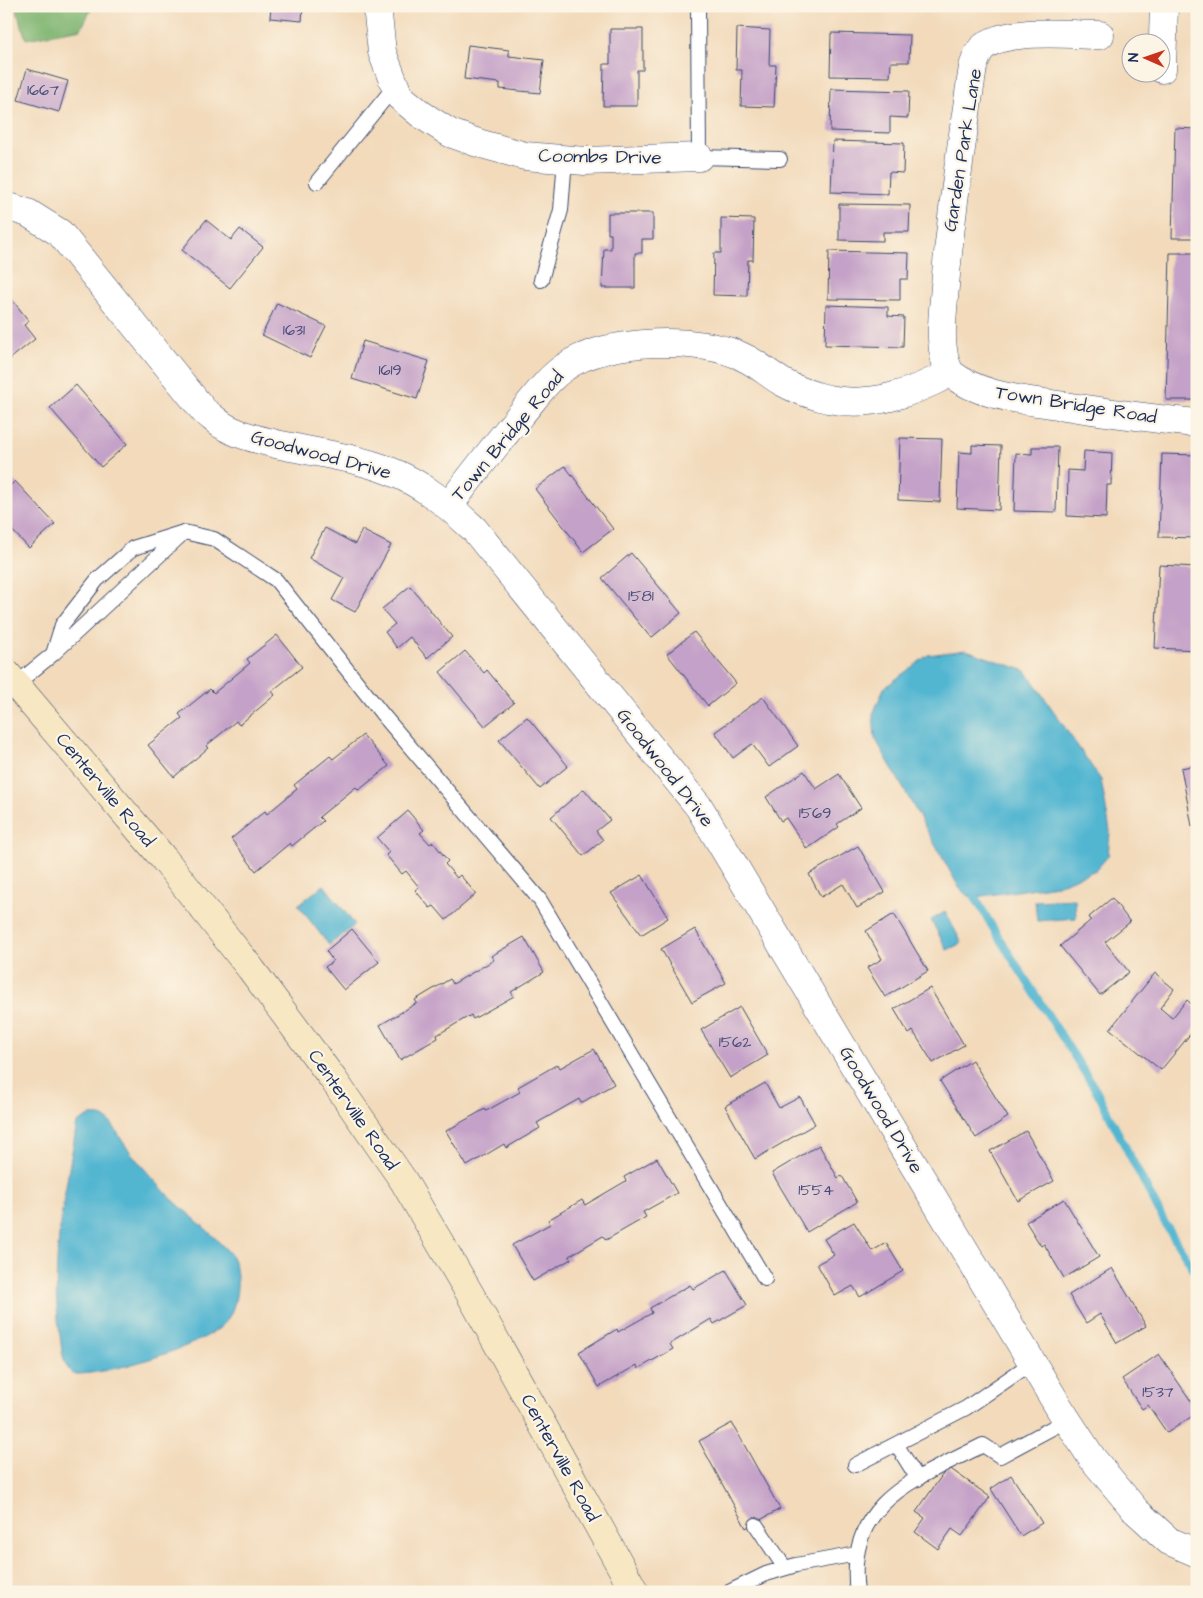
<svg xmlns="http://www.w3.org/2000/svg" width="1203" height="1598" font-family="'Architects Daughter',sans-serif">
<style>
.forest{fill:#7fb571;stroke:#4d7268}
.water{fill:#52b6d1;stroke:#367298}
.lines{fill:none;stroke-linecap:round;stroke-linejoin:round}
.stream{stroke:#52b6d1;stroke-width:8}
.building{fill:#c4a1c8}
.service-casing{stroke:#3b496c;stroke-width:16}
.minor-casing{stroke:#3b496c;stroke-width:29}
.secondary-casing{stroke:#3b496c;stroke-width:29}
.service{stroke:#fff;stroke-width:14}
.minor{stroke:#fff;stroke-width:28}
.secondary{stroke:#f7e8c3;stroke-width:28}
.labels{text-anchor:middle;dominant-baseline:central;stroke-width:4.5;stroke-linejoin:round;paint-order:stroke}
.number-label{font-size:16px;fill:#454c78}
.street-label{font-size:19px;fill:#1b2f5e;stroke:#fcf5e5}
</style>
<rect width="100%" height="100%" fill="#fcf5e5"/>
<filter id="ink" filterUnits="userSpaceOnUse"><feTurbulence type="fractalNoise" baseFrequency=".02" numOctaves="2"/><feDisplacementMap in="SourceGraphic" scale="10" xChannelSelector="R" yChannelSelector="G"/><feConvolveMatrix kernelMatrix="1 2 1 2 8 2 1 2 1" color-interpolation-filters="sRGB"/></filter>
<filter id="wash" filterUnits="userSpaceOnUse"><feTurbulence type="fractalNoise" baseFrequency=".0096" numOctaves="4" result="noise"/><feDisplacementMap in="SourceGraphic" scale="20" xChannelSelector="R" yChannelSelector="G"/><feGaussianBlur stdDeviation="1.12" result="paint"/><feColorMatrix in="noise" values="0 0 0 0 0 0 0 0 0 0 0 0 0 0 0 0 0 1.4 0 .05"/><feComposite in="paint" operator="in"/></filter>
<g filter="url(#wash)">
<rect width="100%" height="100%" fill="#f2dabb"/>
<path class="forest" d="M 15,6 L 93,6 L 81,29 L 26,39 Z"/>
<path class="water" d="M 966,650 L 1026,671 L 1101,780 L 1110,831 L 1108,856 L 1096,870 L 1057,885 L 975,897 L 968,896 L 960,889 L 875,738 L 873,714 L 884,688 L 928,655 Z
M 324,885 L 355,925 L 329,945 L 298,905 Z
M 1075,899 L 1076,918 L 1037,921 L 1035,901 Z
M 945,912 L 962,943 L 947,950 L 931,920 Z
M 90,1116 C 95,1116 101,1115 105,1118 C 113,1123 118,1134 123,1142 C 133,1156 145,1170 157,1183 C 175,1205 201,1222 220,1243 C 224,1247 228,1251 231,1255 C 242,1273 238,1311 222,1326 C 197,1348 104,1376 72,1374 C 62,1361 62,1351 60,1335 C 49,1262 65,1195 77,1123 Z"/>
<g class="lines">
<path class="stream" d="M 975,897 L 993,928 L 1097,1092 L 1167,1227 L 1197,1274"/>
</g>
<g id="blocks">
<path class="building" d="M 271,6 L 303,6 L 302,21 L 270,18 Z
M 737,28 L 770,30 L 769,65 L 776,65 L 774,107 L 741,106 L 742,70 L 736,70 Z
M 610,29 L 643,29 L 643,70 L 637,70 L 637,106 L 603,106 L 604,64 L 610,64 Z
M 831,33 L 910,35 L 909,62 L 891,62 L 890,77 L 830,76 Z
M 468,45 L 509,50 L 509,56 L 544,60 L 540,93 L 500,89 L 500,83 L 464,79 Z
M 27,69 L 68,81 L 59,112 L 18,100 Z
M 831,89 L 909,91 L 908,118 L 890,117 L 890,133 L 830,131 Z
M 1175,128 L 1197,129 L 1197,238 L 1172,238 Z
M 833,141 L 904,143 L 903,173 L 889,172 L 888,194 L 831,192 Z
M 839,204 L 910,205 L 909,232 L 883,232 L 883,241 L 839,240 Z
M 608,213 L 653,213 L 653,239 L 642,239 L 642,253 L 635,253 L 635,288 L 602,288 L 604,249 L 611,249 L 611,234 L 608,234 Z
M 721,218 L 754,219 L 753,260 L 748,260 L 747,296 L 713,295 L 714,253 L 721,253 Z
M 206,220 L 231,240 L 240,229 L 263,247 L 230,288 L 182,250 Z
M 829,251 L 909,253 L 908,279 L 900,279 L 900,300 L 828,299 Z
M 1170,253 L 1197,253 L 1197,400 L 1166,400 Z
M 6,292 L 29,321 L 24,325 L 35,339 L 10,359 L 6,354 Z
M 277,303 L 326,326 L 310,358 L 262,335 Z
M 826,305 L 888,307 L 888,316 L 904,317 L 903,347 L 825,345 Z
M 363,341 L 429,361 L 417,399 L 352,379 Z
M 76,385 L 127,444 L 101,467 L 50,408 Z
M 900,438 L 942,439 L 940,502 L 898,500 Z
M 972,445 L 1001,446 L 999,510 L 957,508 L 959,452 L 972,453 Z
M 1032,447 L 1058,447 L 1056,512 L 1014,511 L 1016,453 L 1032,454 Z
M 1084,451 L 1112,453 L 1111,485 L 1107,485 L 1106,518 L 1067,516 L 1068,470 L 1083,471 Z
M 1162,454 L 1197,455 L 1197,538 L 1159,537 Z
M 565,466 L 613,529 L 583,552 L 535,489 Z
M 15,481 L 55,524 L 29,548 L 6,524 L 6,490 Z
M 325,528 L 355,544 L 362,530 L 391,545 L 355,612 L 332,600 L 344,578 L 309,558 Z
M 631,553 L 681,613 L 651,638 L 602,578 Z
M 1159,565 L 1197,567 L 1197,650 L 1155,648 Z
M 410,586 L 452,637 L 427,658 L 410,637 L 397,648 L 385,632 L 395,624 L 382,609 Z
M 694,632 L 736,683 L 708,706 L 667,654 Z
M 277,635 L 302,667 L 272,691 L 275,695 L 239,725 L 236,721 L 206,746 L 208,748 L 174,777 L 148,745 L 182,718 L 179,714 L 210,689 L 214,693 L 250,663 L 247,659 Z
M 465,651 L 484,673 L 487,670 L 514,703 L 485,726 L 440,672 Z
M 763,697 L 798,746 L 769,767 L 752,744 L 733,758 L 715,732 Z
M 527,717 L 568,766 L 540,789 L 499,740 Z
M 363,735 L 389,766 L 359,790 L 356,787 L 319,817 L 323,821 L 292,846 L 290,843 L 256,871 L 231,839 L 265,811 L 267,814 L 297,789 L 294,785 L 330,756 L 333,759 Z
M 1197,765 L 1197,825 L 1192,826 L 1181,768 Z
M 804,771 L 816,789 L 839,774 L 861,808 L 837,824 L 839,827 L 807,849 L 786,818 L 781,821 L 766,797 Z
M 584,789 L 610,820 L 596,831 L 603,840 L 583,856 L 551,817 Z
M 408,811 L 424,830 L 420,833 L 430,844 L 433,842 L 448,861 L 445,864 L 457,878 L 460,875 L 476,894 L 446,920 L 434,906 L 430,908 L 415,890 L 419,887 L 406,871 L 402,874 L 386,855 L 389,852 L 377,838 Z
M 858,846 L 885,892 L 857,908 L 843,884 L 821,897 L 809,874 Z
M 642,875 L 668,918 L 641,935 L 611,893 Z
M 1112,898 L 1130,922 L 1105,942 L 1129,972 L 1100,995 L 1060,946 L 1091,920 L 1089,917 Z
M 894,914 L 928,971 L 885,997 L 867,968 L 882,959 L 866,931 Z
M 352,929 L 379,962 L 344,990 L 325,967 L 333,961 L 326,951 Z
M 695,929 L 726,983 L 692,1002 L 661,949 Z
M 524,937 L 544,972 L 511,992 L 514,996 L 473,1019 L 471,1015 L 437,1035 L 438,1038 L 400,1060 L 380,1025 L 417,1003 L 415,1000 L 450,979 L 453,984 L 494,960 L 491,956 Z
M 1155,973 L 1174,989 L 1160,1008 L 1172,1018 L 1187,1000 L 1197,1009 L 1197,1026 L 1161,1070 L 1110,1029 Z
M 930,988 L 964,1045 L 933,1063 L 913,1031 L 909,1034 L 894,1009 Z
M 740,1007 L 768,1055 L 730,1078 L 701,1030 Z
M 594,1049 L 614,1084 L 581,1103 L 579,1099 L 537,1123 L 540,1128 L 506,1148 L 504,1144 L 467,1166 L 446,1131 L 485,1109 L 486,1111 L 520,1092 L 518,1087 L 558,1064 L 560,1068 Z
M 972,1060 L 1008,1117 L 976,1138 L 940,1081 Z
M 765,1083 L 779,1108 L 800,1097 L 815,1124 L 755,1159 L 725,1106 Z
M 1026,1131 L 1054,1181 L 1018,1201 L 990,1151 Z
M 819,1145 L 838,1178 L 842,1176 L 857,1202 L 807,1232 L 772,1173 Z
M 657,1158 L 677,1193 L 643,1212 L 646,1217 L 606,1240 L 603,1236 L 569,1256 L 571,1259 L 533,1281 L 512,1245 L 550,1224 L 548,1220 L 582,1200 L 585,1205 L 626,1181 L 624,1177 Z
M 1064,1199 L 1099,1257 L 1064,1278 L 1044,1244 L 1041,1246 L 1026,1222 Z
M 854,1222 L 872,1251 L 886,1243 L 903,1271 L 860,1297 L 853,1286 L 835,1296 L 817,1264 L 834,1255 L 824,1239 Z
M 1112,1268 L 1146,1326 L 1117,1343 L 1100,1314 L 1086,1323 L 1069,1295 Z
M 726,1270 L 747,1305 L 714,1324 L 711,1319 L 670,1344 L 673,1349 L 638,1369 L 637,1365 L 599,1387 L 579,1352 L 617,1329 L 618,1332 L 652,1313 L 650,1308 L 690,1285 L 693,1289 Z
M 1159,1354 L 1197,1410 L 1197,1413 L 1167,1433 L 1148,1405 L 1142,1409 L 1122,1379 Z
M 732,1423 L 780,1509 L 746,1528 L 699,1441 Z
M 948,1467 L 990,1497 L 962,1536 L 952,1529 L 938,1549 L 915,1532 L 925,1518 L 916,1512 Z
M 1011,1475 L 1042,1523 L 1021,1536 L 991,1489 Z"/>
</g>
</g>
<g filter="url(#ink)">
<use href="#blocks" fill-opacity="0" stroke="#3b496c" stroke-width="1"/>
<g class="lines">
<g class="service-casing">
<path id="service" d="M 698,6 L 699,157 L 780,159
M 317,182 L 395,86
M 541,280 L 561,210 L 565,159
M 53,654 L 62,625 L 97,580 L 133,548 L 184,532 L 214,539 L 276,580 L 383,715 L 540,900 L 765,1279
M 16,684 L 53,654 L 180,536
M 896,1444 L 918,1479
M 855,1465 L 966,1408 L 1033,1362
M 756,1525 L 785,1568
M 729,1592 L 766,1574 L 796,1565 L 857,1554
M 857,1592 C 845,1501 916,1479 983,1445 L 1000,1456 L 1067,1420"/>
</g>
<g class="minor-casing">
<path id="minor" d="M 377,6 L 382,52 L 399,96 L 422,115 L 450,133 L 478,143 L 525,156 L 585,161 L 699,157
M 1162,69 L 1164,6
M 6,206 L 28,213 L 60,233 L 204,411 C 210,415 216,421 222,425 C 238,435 257,439 276,444 C 313,452 354,457 390,471 C 423,484 448,505 474,529 L 699,807 L 1060,1409 L 1092,1458 L 1136,1511 L 1169,1541 L 1197,1553
M 950,373 C 937,348 943,314 945,286 C 951,213 962,140 973,67 C 975,62 976,57 979,52 C 996,26 1072,35 1100,35
M 449,506 C 472,474 497,444 521,414 C 535,398 547,379 565,367 C 605,338 704,335 747,359 C 759,365 770,375 782,382 C 796,390 811,395 828,399 C 872,408 912,393 950,373 C 983,399 1031,400 1071,407 C 1113,413 1154,419 1197,423"/>
</g>
<g class="secondary-casing">
<path id="secondary" d="M 6,673 L 164,859 L 251,969 L 333,1079 L 403,1180 L 470,1294 L 635,1592"/>
</g>
<use href="#service" class="service"/>
<use href="#minor" class="minor"/>
<use href="#secondary" class="secondary"/>
</g>
</g>
<g class="labels">
<g class="number-label">
<text x="43" y="90">1667</text>
<text x="294" y="330">1631</text>
<text x="390" y="370">1619</text>
<text x="641" y="596">1581</text>
<text x="815" y="813">1569</text>
<text x="735" y="1042">1562</text>
<text x="816" y="1190">1554</text>
<text x="1158" y="1392">1537</text>
</g>
<g class="street-label">
<text transform="translate(963 150) rotate(-81)">Garden Park Lane</text>
<text transform="translate(600 157) rotate(1)">Coombs Drive</text>
<text transform="translate(1076 405) rotate(9)">Town Bridge Road</text>
<text transform="translate(508 436) rotate(-50)">Town Bridge Road</text>
<text transform="translate(321 455) rotate(15)">Goodwood Drive</text>
<text transform="translate(665 768) rotate(52)">Goodwood Drive</text>
<text transform="translate(105 790) rotate(50)">Centerville Road</text>
<text transform="translate(353 1110) rotate(55)">Centerville Road</text>
<text transform="translate(881 1110) rotate(59)">Goodwood Drive</text>
<text transform="translate(560 1458) rotate(61)">Centerville Road</text>
</g>
</g>
<rect width="1203" height="1598" fill="none" stroke="#fcf5e5" stroke-width="25"/>
<g transform="translate(1146 58) rotate(272)"><circle r="24" fill="#fcf5e5" stroke="#a2a6af"/>
<path d="M0-4L9 19L0 12L-9 19Z" fill="#c8321e"/>
<text y="-8" font-size="14" font-weight="bold" text-anchor="middle" fill="#1b2f5e">N</text>
</g>
</svg>
